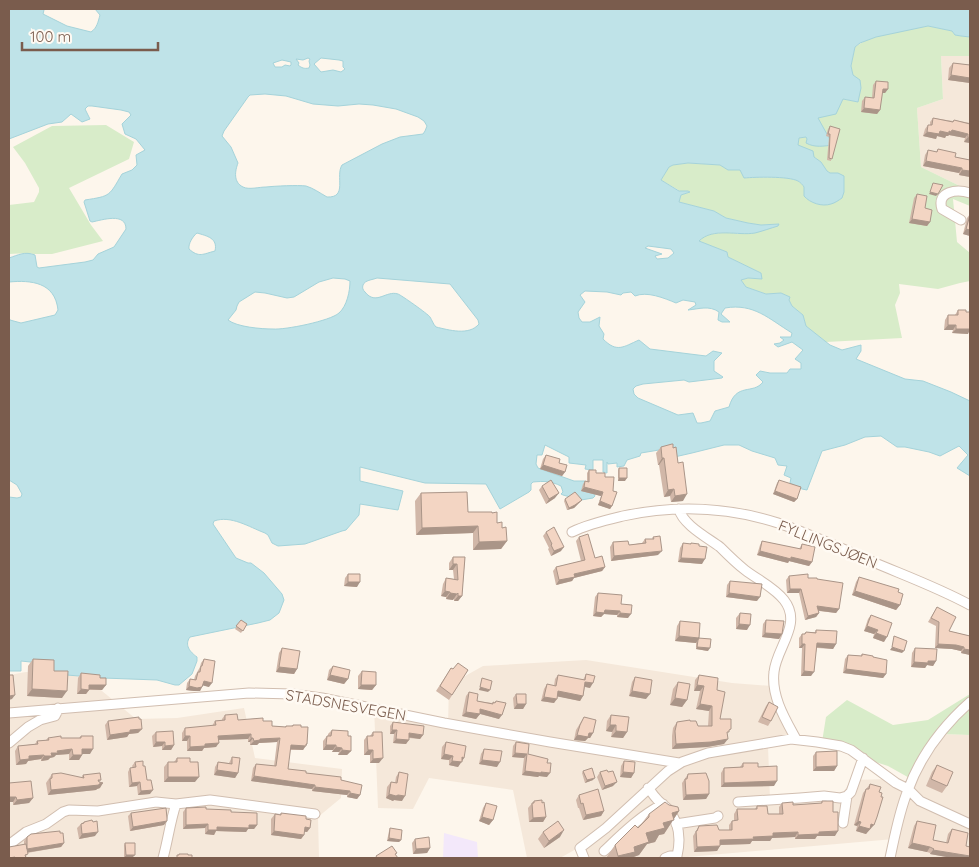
<svg xmlns="http://www.w3.org/2000/svg" width="979" height="867" font-family="Quicksand,sans-serif">
<style>
.residential{fill:#f5e8da}
.education{fill:#f3e8fa}
.green{fill:#d8ecc9}
.water{fill:#bfe3e8;stroke:#a5d3da;fill-rule:evenodd}
.lines{fill:none;stroke-linecap:round;stroke-linejoin:round}
.minor-casing{stroke:#d1beb0;stroke-width:11}
.minor{stroke:#fff;stroke-width:9}
.wall{fill:#d1b7a8}
.shaded-wall{fill:#aa9588}
.building{fill:#f3d5c3;stroke:#aa9588}
.labels{text-anchor:middle;dominant-baseline:central;stroke-width:5;stroke-linejoin:round;paint-order:stroke}
.street-label{font-size:15px;fill:#7a5c4d;stroke:#fffaf3}
</style>
<rect width="100%" height="100%" fill="#fdf6ec"/>
<path class="residential" d="M 941,56 L 970,56 L 970,191 L 921,167 L 917,108 L 943,99 Z
M 586,660 L 732,683 L 772,686 L 795,734 L 768,746 L 770,799 L 840,798 L 851,780 L 891,779 L 909,789 L 942,734 L 970,735 L 970,858 L 888,858 L 894,839 L 676,858 L 590,858 L 578,848 L 560,858 L 527,858 L 513,790 L 429,778 L 413,809 L 378,808 L 374,706 L 448,724 L 449,685 L 483,666 Z
M 26,672 L 53,673 L 85,677 L 136,719 L 177,718 L 244,708 L 255,758 L 342,769 L 341,798 L 318,817 L 319,858 L 9,858 L 9,675 Z"/>
<path class="education" d="M 444,833 L 477,842 L 478,858 L 443,858 Z"/>
<path class="green" d="M 928,26 L 952,31 L 955,35 L 961,36 L 970,37 L 970,56 L 941,56 L 943,99 L 917,108 L 921,167 L 970,191 L 970,206 L 953,199 L 957,242 L 970,253 L 970,281 L 960,283 L 938,289 L 899,284 L 900,293 L 895,305 L 902,338 L 826,342 L 806,326 L 803,315 L 792,306 L 789,300 L 790,297 L 781,293 L 766,294 L 746,287 L 741,280 L 748,278 L 761,279 L 761,273 L 728,257 L 727,252 L 698,241 L 703,237 L 711,234 L 728,232 L 738,234 L 778,224 L 761,225 L 748,223 L 726,218 L 714,211 L 679,202 L 681,195 L 690,192 L 688,191 L 680,191 L 661,180 L 669,167 L 673,165 L 688,163 L 720,165 L 728,170 L 741,169 L 744,178 C 756,177 788,176 798,181 C 800,182 803,185 804,187 L 804,196 L 838,173 L 830,173 L 827,171 L 821,162 L 798,145 L 799,138 L 806,137 L 808,139 L 817,118 L 843,99 L 858,102 L 851,66 L 855,47 C 872,34 907,30 928,26 Z
M 106,125 L 134,142 L 129,159 L 69,188 L 91,225 L 103,241 L 52,254 L 33,254 L 29,253 L 9,254 L 9,205 L 34,202 L 39,192 L 39,188 L 25,163 L 13,147 L 52,126 Z
M 970,694 L 970,735 L 942,734 L 913,780 L 888,766 L 841,751 L 822,742 L 826,717 L 847,700 L 893,725 L 928,720 Z"/>
<path class="water" d="M 9,9 L 45,9 L 44,10 L 43,14 L 67,26 L 91,32 C 97,28 98,22 100,15 L 95,9 L 970,9 L 970,37 L 961,36 L 955,35 L 952,31 L 928,26 L 876,37 L 860,43 L 855,47 L 851,66 L 853,75 L 860,80 L 861,88 L 858,102 L 843,99 L 836,114 L 818,118 L 833,145 C 824,146 815,148 806,143 L 807,139 L 806,137 L 799,138 L 798,145 L 813,151 L 814,157 L 821,162 L 827,171 L 830,173 L 838,173 L 844,176 L 844,192 L 842,198 C 839,200 835,203 831,204 C 822,207 810,203 804,196 L 804,187 C 803,185 800,182 798,181 C 788,176 756,177 744,178 L 740,170 L 728,170 L 720,165 L 688,163 L 673,165 L 669,167 L 661,180 L 679,191 L 688,191 L 690,192 L 681,195 L 679,202 L 714,211 L 726,218 L 748,223 L 761,225 L 779,224 L 778,226 C 771,228 763,231 755,233 C 738,236 713,227 699,241 L 727,252 L 728,257 L 761,273 L 762,279 L 748,278 L 741,280 L 746,287 L 766,294 L 781,293 L 790,297 L 789,300 L 792,306 L 803,315 L 806,326 L 830,345 L 842,350 L 861,345 L 861,351 L 856,359 L 905,379 L 923,381 L 951,392 L 970,401 L 970,476 L 957,468 L 968,455 L 959,446 L 940,456 L 929,452 L 905,447 L 897,447 L 881,436 L 865,437 L 845,445 L 822,451 L 807,490 L 802,489 L 790,483 L 791,478 L 784,475 L 787,466 L 778,465 L 775,458 L 752,451 L 739,445 L 724,445 L 692,453 L 670,458 L 659,450 L 641,453 L 640,456 L 627,460 L 624,466 L 617,467 L 617,463 L 608,464 L 607,462 L 607,473 L 603,472 L 603,460 L 593,460 L 593,470 L 585,469 L 586,465 L 569,463 L 569,457 L 545,445 L 542,455 L 537,455 L 536,464 L 538,468 L 574,481 L 585,481 L 594,494 L 595,496 L 593,498 L 581,500 L 563,495 L 561,494 L 563,492 L 561,486 C 551,481 544,481 533,482 L 531,484 L 531,490 L 529,492 L 500,509 L 486,484 L 425,483 L 360,467 L 360,481 L 403,491 L 398,510 L 360,504 L 359,515 L 346,530 L 342,531 L 305,544 L 278,546 L 272,543 L 268,535 L 265,533 C 249,527 231,515 214,521 L 213,524 L 236,558 L 248,563 L 251,563 L 264,573 L 282,594 L 284,600 L 279,613 L 270,620 L 258,623 L 190,637 C 184,645 190,652 197,657 L 197,661 L 192,674 L 179,685 L 175,685 L 157,680 L 103,678 L 55,674 L 49,664 L 21,661 L 21,671 L 9,671 L 9,497 L 17,498 L 21,497 L 22,494 L 17,485 L 9,480 L 9,318 L 10,320 L 21,323 L 55,315 L 58,310 C 55,282 31,280 9,282 L 9,258 C 18,255 25,251 35,255 L 37,267 L 39,268 L 85,262 L 93,260 L 98,254 L 114,247 L 126,229 C 126,212 102,220 92,222 L 90,221 L 84,202 L 85,200 C 111,196 109,196 122,174 L 132,170 L 137,165 L 136,155 L 145,150 L 136,139 L 125,134 L 122,124 L 131,115 L 129,112 L 121,110 L 92,106 L 88,106 L 85,109 L 90,119 L 82,122 L 71,114 L 62,122 L 48,124 L 9,139 ZM 308,58 L 310,59 L 309,61 L 310,65 L 309,68 C 304,69 302,68 298,65 L 299,63 L 296,59 L 303,60 ZM 321,58 L 339,60 L 343,61 L 343,67 L 345,69 L 341,72 L 333,70 L 321,72 L 314,64 ZM 282,60 L 291,62 L 291,65 L 290,66 L 285,65 L 282,67 L 275,67 L 273,63 ZM 265,94 L 286,96 L 313,104 L 338,106 L 359,104 L 373,105 L 396,109 L 418,117 L 424,121 L 427,126 L 425,131 L 423,134 L 400,137 L 382,144 L 342,165 C 335,176 348,198 327,197 C 320,193 313,188 306,186 C 298,185 275,186 266,187 C 259,187 249,190 243,187 C 233,182 235,171 238,163 L 231,147 L 222,136 L 224,131 L 248,97 L 250,95 ZM 197,233 C 207,236 218,238 215,251 C 203,254 199,258 189,249 C 188,244 193,236 197,233 ZM 648,246 L 671,249 L 674,253 L 668,258 L 657,259 L 655,256 L 662,254 L 645,248 ZM 333,278 L 345,279 L 350,281 C 350,291 347,306 339,313 C 330,321 285,330 273,329 C 261,329 237,327 228,320 L 236,310 L 237,306 L 239,302 L 255,292 L 265,293 L 287,298 L 294,297 L 319,282 ZM 377,278 L 450,284 L 478,320 L 479,324 C 469,336 449,330 436,327 C 433,324 432,320 430,317 C 428,314 401,295 398,294 C 386,290 376,306 365,292 C 363,290 362,288 363,285 C 365,280 372,280 377,278 ZM 585,291 L 607,292 L 621,295 L 623,293 L 631,292 L 635,296 C 647,291 664,298 676,303 L 683,300 L 695,302 L 696,305 L 688,310 C 699,309 709,305 719,312 L 718,320 L 722,322 L 730,322 L 721,314 L 725,308 C 754,303 769,319 792,333 L 791,337 L 780,337 L 784,340 L 780,343 L 774,344 L 778,347 L 792,342 L 803,350 L 795,359 L 801,363 L 801,369 L 790,369 L 787,373 L 770,373 L 760,371 L 756,375 L 763,382 C 753,395 736,382 729,407 L 715,411 L 710,421 L 701,423 L 697,423 L 693,413 L 678,415 L 638,398 L 634,394 L 633,389 L 636,386 L 643,384 L 684,380 L 689,382 L 722,378 L 723,377 L 714,371 L 714,361 L 722,353 L 713,351 L 706,356 L 650,349 L 639,340 C 623,347 617,353 603,339 L 604,334 L 599,326 L 600,317 L 590,322 L 582,322 L 579,318 L 578,312 L 585,302 L 580,295 Z"/>
<g class="lines">
<g class="minor-casing">
<path id="minor" d="M 961,220 L 942,209 C 936,191 957,189 970,193
M 679,509 C 682,524 708,538 720,547 C 728,555 736,563 745,570 C 758,580 774,587 784,600 C 803,624 776,648 774,672 C 771,696 785,719 796,739
M 572,532 C 588,524 606,520 623,516 C 674,505 728,507 778,523 C 810,534 841,548 873,562 C 906,576 939,588 970,605
M 9,713 L 249,693 L 292,694 L 322,698 L 444,723 L 550,742 L 679,763
M 9,743 L 28,727 L 40,720 L 55,716 L 57,712 L 58,708
M 648,788 C 651,791 653,795 656,798 C 659,802 664,805 668,809 C 679,822 681,839 677,856 L 670,856 L 665,858
M 738,802 L 800,798 L 824,796 L 840,798 L 847,796 L 851,792 L 863,758
M 843,823 L 847,796
M 676,824 L 715,818 L 718,816
M 10,844 L 26,832 L 46,824 L 63,812 L 69,810 L 98,811 L 156,802 L 176,804 L 210,800 L 315,814
M 604,851 C 622,834 640,816 663,804
M 163,858 C 168,840 170,822 176,804
M 584,858 L 580,848 L 606,828 L 668,771 L 682,762 L 708,753 L 791,739 L 817,742 L 841,746 L 851,750 L 896,783 L 908,789 L 920,801 L 970,824
M 890,858 C 895,835 899,812 908,790 C 920,757 943,726 970,702"/>
</g>
<use href="#minor" class="minor"/>
</g>
<path class="wall" d="M 953,63 L 970,65 L 970,83 L 948,80 L 949,68 Z
M 876,81 L 888,89 L 885,93 L 882,93 L 880,110 L 877,114 L 861,112 L 862,101 L 865,97 L 872,98 L 873,85 Z
M 933,118 L 953,121 L 954,120 L 970,123 L 970,143 L 964,142 L 965,138 L 949,135 L 948,136 L 946,136 L 945,138 L 937,136 L 936,139 L 923,136 L 925,129 L 928,125 L 930,125 L 930,122 Z
M 830,126 L 831,161 L 827,160 L 829,137 L 826,136 L 828,129 Z
M 938,149 L 955,157 L 970,160 L 970,177 L 959,175 L 959,173 L 923,166 L 925,155 L 928,150 L 936,152 Z
M 917,194 L 925,208 L 930,222 L 927,226 L 909,223 L 914,198 Z
M 970,214 L 970,236 L 963,234 L 967,218 Z
M 958,310 L 968,334 L 952,333 L 953,330 L 944,330 L 945,320 L 948,315 L 955,315 Z
M 661,447 L 673,448 L 678,463 L 683,501 L 671,502 L 670,496 L 664,497 L 659,465 L 658,465 L 656,453 Z
M 546,455 L 559,463 L 565,472 L 562,476 L 540,469 L 543,459 Z
M 619,468 L 625,481 L 618,481 L 618,470 Z
M 589,470 L 605,477 L 612,506 L 610,509 L 598,505 L 601,496 L 581,491 L 583,484 L 585,481 L 587,481 L 587,473 Z
M 779,480 L 797,499 L 794,502 L 773,494 L 777,483 Z
M 542,486 L 555,498 L 546,504 L 539,490 Z
M 421,493 L 468,512 L 497,523 L 502,528 L 507,541 L 501,549 L 473,550 L 473,533 L 416,535 L 415,501 Z
M 565,499 L 582,500 L 574,508 L 567,510 L 564,501 Z
M 546,532 L 561,551 L 551,556 L 548,549 L 549,548 L 543,536 Z
M 579,537 L 595,558 L 605,567 L 602,571 L 574,578 L 572,581 L 556,585 L 553,571 L 556,567 L 581,561 L 576,541 Z
M 653,537 L 658,555 L 611,561 L 610,547 L 613,542 L 629,545 L 642,543 L 645,539 L 652,539 Z
M 762,541 L 799,549 L 802,544 L 812,562 L 809,566 L 789,561 L 788,563 L 757,555 L 760,545 Z
M 683,543 L 690,544 L 691,543 L 699,546 L 702,564 L 678,562 L 680,548 Z
M 453,557 L 465,557 L 462,596 L 458,601 L 454,601 L 454,598 L 453,600 L 446,599 L 446,597 L 441,596 L 443,584 L 446,578 L 454,579 L 453,570 L 449,570 L 449,563 Z
M 348,574 L 357,587 L 344,586 L 345,578 Z
M 789,576 L 817,579 L 839,609 L 836,613 L 819,611 L 819,613 L 816,617 L 805,620 L 799,593 L 787,593 L 786,580 Z
M 859,577 L 898,592 L 900,605 L 896,610 L 852,595 L 856,582 Z
M 730,581 L 757,601 L 726,597 L 727,585 Z
M 598,593 L 621,604 L 628,618 L 617,617 L 617,615 L 604,614 L 601,617 L 593,616 L 595,597 Z
M 937,607 L 949,631 L 970,636 L 970,655 L 961,653 L 961,651 L 952,649 L 935,648 L 936,626 L 928,622 Z
M 740,613 L 747,630 L 736,629 L 736,618 Z
M 871,615 L 884,642 L 873,638 L 874,634 L 864,631 L 868,619 Z
M 241,620 L 247,624 L 241,633 L 235,629 Z
M 766,620 L 782,634 L 779,639 L 762,637 L 763,624 Z
M 680,621 L 699,638 L 708,651 L 696,649 L 696,642 L 696,643 L 675,641 L 677,626 Z
M 816,630 L 836,644 L 833,649 L 817,648 L 811,676 L 801,676 L 802,648 L 799,648 L 799,638 L 802,634 L 804,634 L 806,632 L 815,632 Z
M 282,648 L 297,669 L 294,674 L 276,672 L 279,653 Z
M 915,648 L 936,661 L 933,666 L 927,665 L 925,668 L 911,667 L 912,653 Z
M 862,654 L 873,657 L 886,674 L 883,678 L 843,673 L 845,659 L 848,655 L 861,656 Z
M 33,659 L 54,671 L 62,698 L 27,696 L 28,666 Z
M 204,659 L 209,687 L 203,685 L 200,691 L 194,691 L 186,690 L 187,683 L 190,679 L 194,680 L 195,676 L 200,667 L 201,663 Z
M 333,666 L 348,679 L 344,684 L 327,680 L 329,670 Z
M 451,668 L 453,669 L 468,670 L 449,700 L 436,691 Z
M 362,671 L 376,685 L 372,690 L 358,689 L 358,676 Z
M 81,673 L 100,678 L 106,685 L 102,690 L 89,690 L 86,694 L 77,694 L 78,678 Z
M 586,674 L 590,688 L 585,687 L 583,696 L 580,701 L 557,696 L 554,703 L 541,701 L 544,689 L 547,684 L 554,686 L 555,679 L 558,675 L 583,680 Z
M 699,675 L 717,690 L 720,719 L 727,735 L 724,744 L 707,747 L 672,749 L 672,736 L 673,728 L 677,722 L 690,721 L 698,726 L 708,726 L 709,711 L 696,709 L 700,691 L 694,691 L 695,680 Z
M 635,677 L 646,699 L 629,696 L 632,682 Z
M 678,682 L 687,700 L 682,707 L 670,705 L 673,689 Z
M 469,692 L 477,701 L 492,703 L 495,703 L 496,701 L 499,719 L 480,714 L 476,719 L 462,716 L 466,696 Z
M 516,694 L 526,704 L 523,709 L 514,709 L 513,698 Z
M 769,702 L 771,721 L 768,726 L 758,722 L 766,706 Z
M 225,715 L 238,720 L 263,721 L 272,726 L 285,727 L 286,726 L 291,726 L 293,725 L 301,727 L 307,744 L 303,750 L 290,750 L 288,769 L 341,780 L 360,795 L 357,799 L 347,797 L 347,795 L 312,791 L 312,789 L 251,781 L 253,768 L 256,764 L 274,766 L 277,742 L 259,743 L 257,745 L 250,745 L 250,742 L 248,742 L 248,739 L 219,740 L 216,747 L 204,748 L 202,751 L 187,751 L 187,741 L 182,741 L 182,733 L 185,728 L 212,726 L 215,721 L 222,720 L 222,719 Z
M 611,715 L 627,732 L 623,738 L 611,737 L 612,732 L 606,731 L 607,721 Z
M 584,717 L 593,733 L 590,738 L 588,738 L 585,741 L 574,740 L 576,730 Z
M 108,721 L 142,729 L 138,733 L 129,734 L 127,737 L 107,740 L 105,725 Z
M 393,722 L 423,735 L 420,739 L 409,738 L 406,744 L 393,743 L 394,734 L 390,734 L 390,726 Z
M 332,730 L 348,736 L 351,751 L 347,755 L 338,755 L 339,752 L 332,752 L 333,750 L 323,750 L 323,741 L 327,736 L 328,736 L 328,734 Z
M 156,732 L 174,745 L 171,750 L 162,750 L 162,746 L 153,747 L 152,736 Z
M 373,732 L 379,763 L 370,763 L 370,755 L 364,755 L 364,740 L 367,736 L 370,736 Z
M 81,736 L 90,754 L 82,754 L 82,755 L 79,760 L 69,760 L 69,754 L 56,755 L 54,757 L 50,758 L 48,760 L 41,761 L 41,759 L 28,761 L 26,764 L 16,765 L 15,751 L 18,746 L 35,744 L 37,741 L 46,740 L 48,738 L 79,738 Z
M 446,742 L 464,758 L 458,767 L 449,765 L 449,760 L 441,759 L 442,747 Z
M 516,742 L 528,754 L 547,763 L 547,777 L 539,776 L 538,777 L 522,775 L 524,758 L 512,757 L 513,746 Z
M 484,749 L 497,767 L 479,764 L 481,754 Z
M 816,752 L 837,766 L 834,771 L 813,771 L 813,756 Z
M 232,757 L 238,773 L 235,778 L 214,775 L 215,767 L 218,762 L 229,763 Z
M 177,758 L 190,762 L 195,782 L 164,782 L 164,767 L 168,762 L 174,762 Z
M 624,761 L 634,773 L 631,778 L 620,777 L 621,766 Z
M 135,762 L 143,766 L 150,794 L 138,795 L 137,786 L 129,787 L 128,772 L 130,768 L 133,768 L 132,766 Z
M 743,763 L 758,767 L 774,786 L 721,787 L 721,773 L 724,768 L 740,767 Z
M 937,765 L 947,786 L 942,793 L 926,786 L 932,772 Z
M 583,771 L 593,780 L 585,783 L 582,773 Z
M 399,772 L 402,801 L 394,800 L 393,801 L 386,798 L 387,787 L 391,782 L 395,783 L 396,777 Z
M 600,772 L 613,786 L 602,790 L 597,777 Z
M 52,774 L 81,778 L 83,775 L 101,780 L 99,782 L 100,788 L 97,789 L 96,790 L 48,795 L 46,783 Z
M 688,774 L 709,794 L 706,799 L 683,800 L 682,783 Z
M 9,783 L 33,798 L 29,803 L 13,805 L 13,802 L 9,802 Z
M 870,784 L 870,830 L 869,829 L 866,834 L 856,831 L 857,826 L 854,825 L 863,793 Z
M 579,795 L 604,811 L 601,816 L 583,820 L 579,808 L 578,808 L 576,800 Z
M 534,801 L 542,803 L 546,817 L 543,822 L 529,822 L 528,808 Z
M 822,801 L 835,836 L 817,836 L 815,839 L 795,839 L 795,837 L 772,838 L 770,841 L 752,841 L 750,844 L 720,845 L 717,851 L 694,852 L 693,836 L 699,826 L 719,830 L 729,830 L 729,825 L 732,821 L 734,821 L 734,814 L 737,809 L 755,809 L 757,806 L 768,814 L 779,814 L 779,807 L 782,803 L 793,805 L 821,803 Z
M 486,803 L 493,820 L 489,825 L 479,821 L 483,808 Z
M 669,805 L 679,811 L 664,834 L 659,835 L 655,842 L 647,844 L 639,855 L 631,858 L 606,858 L 615,845 L 638,828 L 649,814 Z
M 186,808 L 206,809 L 231,812 L 257,825 L 254,829 L 248,829 L 246,832 L 216,831 L 214,835 L 205,834 L 205,828 L 183,829 L 183,812 Z
M 131,813 L 164,825 L 130,831 L 128,816 Z
M 281,813 L 306,819 L 310,828 L 307,832 L 304,832 L 304,835 L 301,839 L 271,835 L 271,819 L 275,814 L 280,815 Z
M 917,821 L 933,840 L 946,843 L 948,834 L 952,829 L 966,846 L 970,858 L 952,858 L 930,854 L 930,853 L 927,852 L 908,848 L 914,826 Z
M 84,822 L 93,822 L 95,836 L 79,839 L 77,828 L 82,823 Z
M 390,828 L 401,840 L 399,842 L 387,841 L 389,831 Z
M 543,832 L 560,837 L 544,848 L 538,839 Z
M 60,833 L 64,843 L 61,847 L 27,853 L 26,858 L 9,858 L 24,845 L 24,841 L 27,837 Z
M 415,839 L 430,848 L 427,853 L 413,854 L 412,843 Z
M 125,843 L 133,857 L 124,858 L 124,845 Z"/>
<path class="shaded-wall" d="M 951,75 L 970,78 L 970,83 L 948,80 Z
M 883,89 L 888,89 L 885,93 L 880,93 Z
M 864,108 L 880,110 L 877,114 L 861,112 Z
M 952,130 L 968,134 L 965,138 L 949,135 L 948,136 L 946,136 L 945,138 L 937,136 L 936,139 L 923,136 L 927,132 L 949,131 Z
M 968,137 L 970,138 L 970,143 L 964,142 Z
M 926,161 L 962,168 L 959,173 L 923,166 Z
M 962,170 L 970,171 L 970,177 L 959,175 Z
M 930,192 L 938,194 L 936,196 L 929,194 Z
M 912,219 L 930,222 L 927,226 L 909,223 Z
M 966,229 L 970,230 L 970,236 L 963,234 Z
M 948,325 L 956,325 L 953,330 L 944,330 Z
M 956,329 L 970,329 L 970,330 L 968,334 L 952,333 Z
M 662,458 L 664,458 L 659,465 L 658,465 Z
M 543,465 L 565,472 L 562,476 L 540,469 Z
M 619,478 L 627,478 L 625,481 L 618,481 Z
M 584,487 L 603,492 L 601,496 L 581,491 Z
M 674,489 L 670,496 L 664,497 L 668,490 Z
M 775,491 L 797,499 L 794,502 L 773,494 Z
M 559,493 L 555,498 L 546,504 L 549,499 Z
M 687,494 L 683,501 L 671,502 L 675,496 Z
M 582,500 L 574,508 L 567,510 L 569,508 Z
M 600,501 L 612,506 L 610,509 L 598,505 Z
M 478,526 L 473,533 L 416,535 L 422,528 Z
M 507,541 L 501,549 L 473,550 L 479,542 Z
M 564,547 L 561,551 L 551,556 L 554,551 Z
M 662,551 L 658,555 L 611,561 L 614,556 Z
M 760,551 L 791,557 L 812,562 L 809,566 L 789,561 L 788,563 L 757,555 Z
M 681,558 L 705,559 L 702,564 L 678,562 Z
M 453,564 L 457,564 L 453,570 L 449,570 Z
M 605,567 L 602,571 L 574,578 L 572,581 L 556,585 L 559,580 L 574,574 Z
M 348,582 L 360,582 L 357,587 L 344,586 Z
M 790,589 L 801,589 L 799,593 L 787,593 Z
M 445,591 L 450,592 L 446,597 L 441,596 Z
M 855,591 L 900,605 L 896,610 L 852,595 Z
M 450,593 L 457,594 L 453,600 L 446,599 Z
M 729,593 L 760,597 L 757,601 L 726,597 Z
M 458,596 L 462,596 L 458,601 L 454,601 Z
M 817,606 L 839,609 L 836,613 L 814,610 Z
M 605,610 L 620,611 L 617,615 L 604,614 L 601,617 L 593,616 L 596,612 Z
M 620,613 L 631,614 L 628,618 L 617,617 Z
M 819,613 L 816,617 L 805,620 L 808,616 Z
M 739,624 L 750,625 L 747,630 L 736,629 Z
M 867,626 L 878,630 L 874,634 L 864,631 Z
M 765,633 L 782,634 L 779,639 L 762,637 Z
M 876,633 L 887,637 L 884,642 L 873,638 Z
M 679,636 L 699,638 L 696,643 L 675,641 Z
M 817,643 L 836,644 L 833,649 L 814,647 Z
M 802,644 L 805,644 L 802,648 L 799,648 Z
M 938,644 L 956,645 L 964,647 L 961,651 L 952,649 L 935,648 Z
M 697,647 L 710,648 L 708,651 L 696,649 Z
M 892,647 L 904,651 L 902,653 L 890,650 Z
M 964,649 L 970,650 L 970,655 L 961,653 Z
M 928,661 L 936,661 L 933,666 L 927,665 L 925,668 L 911,667 L 914,662 Z
M 279,667 L 297,669 L 294,674 L 276,672 Z
M 846,669 L 886,674 L 883,678 L 843,673 Z
M 804,671 L 814,672 L 811,676 L 801,676 Z
M 330,675 L 348,679 L 344,684 L 327,680 Z
M 204,681 L 212,683 L 209,687 L 201,685 Z
M 585,682 L 593,683 L 590,688 L 582,686 Z
M 89,685 L 106,685 L 102,690 L 86,689 Z
M 361,685 L 376,685 L 372,690 L 358,689 Z
M 697,685 L 704,686 L 700,691 L 694,691 Z
M 189,686 L 202,687 L 200,691 L 194,691 L 186,690 Z
M 480,687 L 490,690 L 488,692 L 479,690 Z
M 32,689 L 67,691 L 62,698 L 27,696 Z
M 81,689 L 89,690 L 86,694 L 77,694 Z
M 558,691 L 583,696 L 580,701 L 555,696 Z
M 632,691 L 650,694 L 646,699 L 629,696 Z
M 15,695 L 12,699 L 9,700 L 9,696 Z
M 544,697 L 557,699 L 554,703 L 541,701 Z
M 675,698 L 687,700 L 682,707 L 670,705 Z
M 517,704 L 526,704 L 523,709 L 514,709 Z
M 700,704 L 712,706 L 709,711 L 696,709 Z
M 480,709 L 502,715 L 499,719 L 477,713 Z
M 466,712 L 480,714 L 476,719 L 462,716 Z
M 610,725 L 616,725 L 612,732 L 606,731 Z
M 142,729 L 138,733 L 129,734 L 127,737 L 107,740 L 110,735 L 130,730 Z
M 392,730 L 397,730 L 394,734 L 390,734 Z
M 616,731 L 627,732 L 623,738 L 611,737 Z
M 409,733 L 423,735 L 420,739 L 407,737 Z
M 589,733 L 593,733 L 590,738 L 588,738 L 585,741 L 574,740 L 577,735 Z
M 251,734 L 248,739 L 215,740 L 218,736 Z
M 185,736 L 190,736 L 187,741 L 182,741 Z
M 251,738 L 253,738 L 250,742 L 248,742 Z
M 280,738 L 277,742 L 259,743 L 257,745 L 250,745 L 254,741 L 260,739 Z
M 396,739 L 409,740 L 406,744 L 393,743 Z
M 728,739 L 724,744 L 707,747 L 672,749 L 676,744 Z
M 156,742 L 165,742 L 162,746 L 153,747 Z
M 219,743 L 216,747 L 204,748 L 202,751 L 187,751 L 190,747 L 205,744 Z
M 306,744 L 307,744 L 303,750 L 288,749 L 291,745 Z
M 174,745 L 171,750 L 162,750 L 165,746 Z
M 326,745 L 336,745 L 333,750 L 323,750 Z
M 336,747 L 342,748 L 339,752 L 332,752 Z
M 72,749 L 69,754 L 56,755 L 54,757 L 50,758 L 48,760 L 41,761 L 44,756 L 57,751 Z
M 82,749 L 93,749 L 90,754 L 79,754 Z
M 342,750 L 351,751 L 347,755 L 338,755 Z
M 368,750 L 373,750 L 370,755 L 364,755 Z
M 515,753 L 527,754 L 524,758 L 512,757 Z
M 444,754 L 453,756 L 449,760 L 441,759 Z
M 44,755 L 41,759 L 28,761 L 26,764 L 16,765 L 20,760 L 29,756 Z
M 73,755 L 82,755 L 79,760 L 69,760 Z
M 462,757 L 464,758 L 458,767 L 449,765 L 452,761 Z
M 383,758 L 379,763 L 370,763 L 373,759 Z
M 482,760 L 500,762 L 497,767 L 479,764 Z
M 837,766 L 834,771 L 813,771 L 816,767 Z
M 217,770 L 238,773 L 235,778 L 214,775 Z
M 525,771 L 541,772 L 550,773 L 547,777 L 539,776 L 538,777 L 522,775 Z
M 623,772 L 634,773 L 631,778 L 620,777 Z
M 254,776 L 315,785 L 312,789 L 251,781 Z
M 168,777 L 199,777 L 195,782 L 164,782 Z
M 595,778 L 593,780 L 585,783 L 587,780 Z
M 777,781 L 774,786 L 721,787 L 724,783 Z
M 140,782 L 137,786 L 129,787 L 132,783 Z
M 617,782 L 613,786 L 602,790 L 605,786 Z
M 103,783 L 100,788 L 97,789 L 96,790 L 48,795 L 51,790 Z
M 315,787 L 350,791 L 347,795 L 312,791 Z
M 153,790 L 150,794 L 138,795 L 141,791 Z
M 350,793 L 360,795 L 357,799 L 347,797 Z
M 389,794 L 398,795 L 405,796 L 402,801 L 394,800 L 393,801 L 386,798 Z
M 709,794 L 706,799 L 683,800 L 686,795 Z
M 9,797 L 16,797 L 13,802 L 9,802 Z
M 33,798 L 29,803 L 13,805 L 17,800 Z
M 604,811 L 601,816 L 583,820 L 586,815 Z
M 679,811 L 664,834 L 659,835 L 655,842 L 647,844 L 639,855 L 631,858 L 617,858 L 618,856 L 634,847 L 646,833 L 672,813 Z
M 482,817 L 493,820 L 489,825 L 479,821 Z
M 546,817 L 543,822 L 529,822 L 533,818 Z
M 167,821 L 164,825 L 130,831 L 133,827 Z
M 858,821 L 861,822 L 857,826 L 854,825 Z
M 208,824 L 205,828 L 183,829 L 186,825 Z
M 871,824 L 874,825 L 866,834 L 856,831 L 859,826 Z
M 249,825 L 257,825 L 254,829 L 248,829 L 246,832 L 216,831 L 214,835 L 205,834 L 208,830 L 217,827 Z
M 305,827 L 310,828 L 307,832 L 302,831 Z
M 564,830 L 560,837 L 544,848 L 549,841 Z
M 274,831 L 304,835 L 301,839 L 271,835 Z
M 838,831 L 835,836 L 817,836 L 815,839 L 795,839 L 798,835 L 819,832 Z
M 98,832 L 95,836 L 79,839 L 82,834 Z
M 798,832 L 795,837 L 772,838 L 770,841 L 752,841 L 750,844 L 717,845 L 720,840 L 753,837 L 773,833 Z
M 389,838 L 401,840 L 399,842 L 387,841 Z
M 64,843 L 61,847 L 24,853 L 27,849 Z
M 912,843 L 930,847 L 927,852 L 908,848 Z
M 720,846 L 717,851 L 694,852 L 697,847 Z
M 430,848 L 427,853 L 413,854 L 416,849 Z
M 933,850 L 970,856 L 970,858 L 952,858 L 930,854 Z
M 126,855 L 135,855 L 133,857 L 124,858 Z"/>
<path class="building" d="M 953,63 L 970,65 L 970,78 L 951,75 Z
M 876,81 L 888,82 L 888,89 L 883,89 L 880,110 L 864,108 L 865,97 L 874,98 Z
M 933,118 L 953,122 L 954,120 L 970,124 L 970,138 L 968,137 L 968,134 L 952,130 L 951,132 L 949,131 L 949,133 L 940,131 L 939,134 L 927,132 L 928,125 L 932,125 Z
M 830,126 L 840,129 L 832,159 L 829,158 L 830,134 L 828,134 Z
M 938,149 L 956,153 L 955,157 L 970,160 L 970,171 L 962,170 L 962,168 L 926,161 L 928,150 L 937,152 Z
M 933,183 L 943,185 L 938,194 L 930,192 Z
M 917,194 L 927,196 L 925,208 L 932,210 L 930,222 L 912,219 Z
M 970,215 L 970,230 L 966,229 Z
M 958,310 L 966,310 L 966,312 L 970,312 L 970,329 L 956,329 L 956,325 L 948,325 L 948,315 L 958,315 Z
M 672,444 L 673,444 L 673,448 L 676,447 L 678,463 L 683,462 L 687,494 L 675,496 L 674,489 L 668,490 L 664,458 L 662,458 L 661,447 Z
M 546,455 L 560,459 L 559,463 L 567,465 L 565,472 L 543,465 Z
M 619,468 L 627,468 L 627,478 L 619,478 Z
M 589,470 L 596,470 L 596,473 L 605,473 L 605,477 L 614,477 L 613,491 L 617,492 L 612,506 L 600,501 L 603,492 L 584,487 L 585,481 L 589,482 Z
M 551,480 L 559,493 L 549,499 L 542,486 Z
M 779,480 L 801,487 L 797,499 L 775,491 Z
M 467,492 L 468,512 L 492,512 L 492,513 L 497,512 L 497,523 L 502,522 L 502,528 L 506,527 L 507,541 L 479,542 L 478,526 L 422,528 L 421,493 Z
M 575,492 L 582,500 L 575,505 L 569,508 L 565,499 Z
M 554,527 L 564,547 L 554,551 L 551,545 L 552,544 L 546,532 Z
M 588,534 L 595,558 L 602,556 L 605,567 L 574,574 L 575,577 L 559,580 L 556,567 L 585,560 L 579,537 Z
M 660,536 L 662,551 L 614,556 L 613,542 L 628,541 L 629,545 L 646,543 L 645,539 L 654,539 L 653,537 Z
M 762,541 L 801,549 L 802,544 L 815,547 L 812,562 L 791,557 L 791,559 L 760,551 Z
M 683,543 L 691,544 L 691,543 L 699,544 L 699,546 L 707,547 L 705,559 L 681,558 Z
M 453,557 L 465,557 L 462,596 L 458,596 L 458,593 L 457,594 L 450,593 L 450,592 L 445,591 L 446,578 L 458,580 L 457,564 L 453,564 Z
M 348,574 L 360,574 L 360,582 L 348,582 Z
M 808,574 L 808,578 L 817,578 L 817,579 L 843,583 L 839,609 L 817,606 L 819,613 L 808,616 L 801,589 L 790,589 L 789,576 Z
M 859,577 L 899,589 L 898,592 L 903,594 L 900,605 L 855,591 Z
M 730,581 L 762,584 L 760,597 L 729,593 Z
M 598,593 L 622,595 L 621,604 L 632,605 L 631,614 L 620,613 L 620,611 L 605,610 L 604,613 L 596,612 Z
M 937,607 L 956,617 L 949,631 L 970,636 L 970,650 L 964,649 L 964,647 L 956,645 L 938,644 L 939,622 L 931,618 Z
M 740,613 L 751,614 L 750,625 L 739,624 Z
M 871,615 L 892,623 L 887,637 L 876,633 L 878,630 L 867,626 Z
M 241,620 L 247,624 L 243,631 L 236,626 Z
M 766,620 L 784,621 L 782,634 L 765,633 Z
M 680,621 L 700,623 L 699,638 L 679,636 Z
M 816,630 L 837,631 L 836,644 L 817,643 L 814,672 L 804,671 L 805,644 L 802,644 L 802,634 L 805,634 L 806,632 L 816,633 Z
M 894,636 L 907,641 L 904,651 L 892,647 Z
M 698,638 L 711,639 L 710,648 L 697,647 L 698,640 L 699,638 Z
M 282,648 L 300,651 L 297,669 L 279,667 Z
M 915,648 L 937,649 L 936,661 L 928,661 L 928,663 L 914,662 Z
M 862,654 L 873,656 L 873,657 L 887,660 L 886,674 L 846,669 L 848,655 L 862,656 Z
M 33,659 L 54,660 L 54,671 L 68,671 L 67,691 L 32,689 Z
M 204,659 L 215,661 L 212,683 L 204,681 L 202,687 L 197,688 L 189,686 L 190,679 L 196,680 L 198,672 L 200,672 L 201,666 L 202,666 Z
M 458,663 L 468,670 L 452,695 L 440,686 L 451,668 L 453,669 Z
M 333,666 L 350,670 L 348,679 L 330,675 Z
M 362,671 L 376,672 L 376,685 L 361,685 Z
M 81,673 L 100,675 L 100,678 L 106,678 L 106,685 L 89,685 L 89,690 L 81,689 Z
M 586,674 L 595,676 L 593,683 L 585,682 L 583,696 L 558,691 L 557,699 L 544,697 L 547,684 L 556,686 L 558,675 L 585,680 Z
M 9,675 L 13,675 L 15,695 L 9,696 Z
M 699,675 L 718,678 L 717,690 L 725,692 L 720,719 L 731,719 L 731,729 L 729,730 L 729,732 L 727,732 L 728,739 L 711,742 L 676,744 L 675,731 L 677,722 L 690,720 L 690,721 L 696,721 L 698,726 L 712,726 L 712,706 L 700,704 L 704,686 L 697,685 Z
M 635,677 L 652,680 L 650,694 L 632,691 Z
M 482,678 L 492,681 L 490,690 L 480,687 Z
M 678,682 L 690,684 L 687,700 L 675,698 Z
M 469,692 L 478,694 L 477,701 L 493,704 L 493,702 L 495,703 L 496,701 L 506,703 L 502,715 L 480,709 L 480,714 L 466,712 Z
M 516,694 L 526,694 L 526,704 L 517,704 Z
M 769,702 L 778,707 L 771,721 L 762,717 Z
M 237,714 L 238,720 L 263,718 L 263,721 L 272,721 L 272,726 L 286,727 L 286,726 L 293,726 L 293,725 L 301,725 L 301,727 L 308,727 L 307,744 L 306,744 L 306,746 L 291,745 L 288,769 L 306,771 L 306,773 L 341,777 L 341,780 L 362,785 L 360,795 L 350,793 L 350,791 L 315,787 L 315,785 L 254,776 L 256,764 L 276,766 L 280,738 L 260,739 L 260,740 L 254,741 L 253,738 L 251,738 L 251,734 L 218,736 L 219,743 L 205,744 L 205,746 L 190,747 L 190,736 L 185,736 L 185,728 L 216,725 L 215,721 L 225,720 L 225,715 Z
M 611,715 L 629,717 L 627,732 L 616,731 L 616,725 L 610,725 Z
M 139,717 L 139,719 L 141,719 L 142,729 L 130,730 L 130,732 L 110,735 L 108,721 Z
M 584,717 L 596,720 L 593,733 L 589,733 L 588,737 L 577,735 L 580,725 Z
M 393,722 L 424,726 L 423,735 L 409,733 L 409,740 L 396,739 L 397,730 L 392,730 Z
M 332,730 L 348,731 L 348,736 L 351,736 L 351,751 L 342,750 L 342,748 L 336,747 L 336,745 L 326,745 L 327,736 L 331,736 Z
M 173,731 L 174,745 L 165,746 L 165,742 L 156,742 L 156,732 Z
M 373,732 L 382,732 L 383,758 L 373,759 L 373,750 L 368,750 L 367,736 L 373,736 Z
M 61,736 L 61,738 L 81,738 L 81,736 L 93,736 L 93,749 L 82,749 L 82,755 L 73,755 L 72,749 L 57,751 L 58,753 L 51,753 L 52,756 L 44,756 L 44,755 L 29,756 L 29,759 L 20,760 L 18,746 L 38,744 L 37,741 L 49,740 L 48,738 Z
M 446,742 L 466,746 L 464,758 L 462,757 L 462,762 L 452,761 L 453,756 L 444,754 Z
M 516,742 L 529,744 L 528,754 L 548,759 L 547,763 L 551,763 L 550,773 L 541,772 L 541,773 L 525,771 L 527,754 L 515,753 Z
M 484,749 L 502,751 L 500,762 L 482,760 Z
M 837,751 L 837,766 L 816,767 L 816,752 Z
M 232,757 L 240,758 L 238,773 L 217,770 L 218,762 L 232,764 Z
M 177,758 L 190,758 L 190,762 L 198,762 L 199,777 L 168,777 L 168,762 L 177,762 Z
M 143,761 L 143,766 L 145,766 L 147,780 L 151,780 L 153,790 L 141,791 L 140,782 L 132,783 L 130,768 L 136,767 L 135,762 Z
M 624,761 L 635,762 L 634,773 L 623,772 Z
M 743,763 L 758,763 L 758,767 L 777,766 L 777,781 L 724,783 L 724,768 L 743,767 Z
M 937,765 L 953,772 L 947,786 L 931,779 Z
M 592,768 L 595,778 L 587,780 L 583,771 Z
M 607,770 L 608,772 L 613,771 L 617,782 L 605,786 L 600,772 Z
M 399,772 L 408,774 L 405,796 L 398,795 L 396,796 L 389,794 L 391,782 L 397,783 Z
M 61,773 L 84,778 L 83,775 L 100,773 L 101,780 L 98,780 L 99,782 L 103,783 L 99,784 L 99,785 L 51,790 L 50,779 L 52,778 L 52,774 Z
M 706,773 L 709,781 L 709,794 L 686,795 L 685,779 L 687,779 L 688,774 Z
M 31,781 L 33,798 L 17,800 L 16,797 L 9,797 L 9,783 Z
M 870,784 L 881,787 L 879,792 L 882,793 L 881,797 L 883,797 L 877,817 L 874,825 L 871,824 L 870,829 L 859,826 L 861,822 L 858,821 L 866,789 L 869,789 Z
M 598,789 L 604,811 L 586,815 L 583,803 L 581,804 L 579,795 Z
M 542,800 L 542,803 L 544,802 L 546,817 L 533,818 L 532,803 L 534,803 L 534,801 Z
M 822,801 L 833,801 L 833,812 L 838,812 L 838,831 L 819,832 L 819,834 L 798,835 L 798,832 L 773,833 L 773,836 L 753,837 L 754,839 L 720,840 L 720,846 L 697,847 L 696,831 L 697,831 L 699,826 L 717,825 L 719,830 L 732,830 L 732,821 L 738,820 L 737,809 L 757,809 L 757,806 L 767,806 L 768,814 L 783,814 L 782,803 L 793,802 L 793,805 L 822,803 Z
M 665,802 L 669,805 L 678,807 L 679,811 L 672,813 L 674,820 L 663,823 L 665,828 L 646,833 L 649,842 L 634,847 L 635,852 L 618,856 L 615,845 L 635,825 L 638,828 L 649,817 L 649,814 Z
M 486,803 L 497,806 L 493,820 L 482,817 Z
M 206,807 L 206,809 L 231,810 L 231,812 L 257,813 L 257,825 L 249,825 L 249,828 L 217,827 L 217,830 L 208,830 L 208,824 L 186,825 L 186,808 Z
M 166,808 L 167,818 L 167,821 L 133,827 L 131,813 Z
M 281,813 L 306,816 L 306,819 L 311,820 L 310,828 L 305,827 L 304,835 L 274,831 L 275,814 L 281,815 Z
M 92,820 L 93,822 L 97,821 L 98,832 L 82,834 L 81,824 L 84,823 L 84,822 Z
M 558,821 L 564,830 L 549,841 L 543,832 Z
M 917,821 L 936,825 L 933,840 L 948,843 L 952,829 L 968,833 L 966,846 L 970,847 L 970,856 L 933,850 L 934,849 L 930,847 L 912,843 Z
M 390,828 L 402,830 L 401,840 L 389,838 Z
M 60,831 L 60,833 L 63,833 L 64,843 L 27,849 L 27,837 L 31,834 Z
M 429,837 L 430,848 L 416,849 L 415,839 Z
M 125,843 L 135,843 L 135,855 L 126,855 Z
M 26,844 L 28,854 L 25,855 L 26,858 L 15,858 L 15,857 L 9,858 L 9,847 Z
M 392,846 L 397,853 L 395,854 L 398,858 L 377,858 L 376,856 Z
M 179,854 L 188,854 L 188,855 L 192,855 L 192,858 L 177,858 L 177,855 L 179,855 Z"/>
<g class="labels">
<g class="street-label">
<text transform="translate(828 544) rotate(22)">FYLLINGSJØEN</text>
<text transform="translate(346 705) rotate(10)">STADSNESVEGEN</text>
</g>
</g>
<rect width="979" height="867" fill="none" stroke="#7a5c4d" stroke-width="20"/>
<path d="M22 42v8h136v-8" fill="none" stroke="#7a5c4d" stroke-width="2.5"/>
<text x="30" y="42" font-size="15" fill="#7a5c4d" stroke="#fffaf3" stroke-width="4" paint-order="stroke">100 m</text>
</svg>
